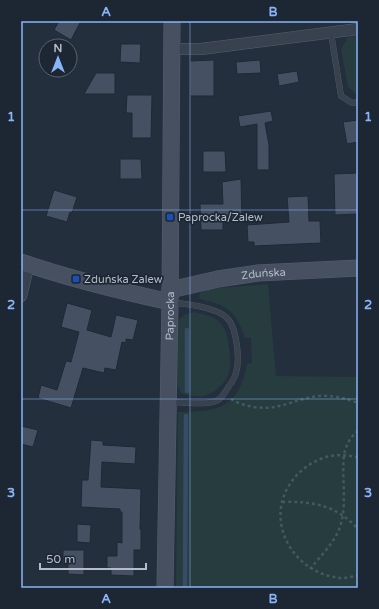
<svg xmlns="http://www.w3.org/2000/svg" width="379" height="609" font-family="'Varela Round',sans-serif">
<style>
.green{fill:#263c3f}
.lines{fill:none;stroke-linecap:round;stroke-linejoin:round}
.stream{stroke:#394c67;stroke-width:4.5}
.building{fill:#455162;stroke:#1f2835}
.lane-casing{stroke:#565f6c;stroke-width:6}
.street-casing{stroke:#565f6c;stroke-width:12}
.secondary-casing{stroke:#565f6c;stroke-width:17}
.path{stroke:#44595c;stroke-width:2.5;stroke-dasharray:3 3;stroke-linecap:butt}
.lane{stroke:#38414e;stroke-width:5.5}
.street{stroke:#38414e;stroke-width:11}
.secondary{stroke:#465061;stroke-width:16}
.grid{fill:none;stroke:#8ab4f8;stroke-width:1;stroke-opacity:0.55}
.transit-dot{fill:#1a4fb4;stroke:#1d2633;stroke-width:1.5}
.labels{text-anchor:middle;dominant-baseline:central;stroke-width:3.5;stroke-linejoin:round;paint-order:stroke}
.poi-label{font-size:11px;fill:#b4bcc9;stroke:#1d2633;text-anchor:start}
.street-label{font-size:11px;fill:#b4bcc9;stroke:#1d2633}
.neatline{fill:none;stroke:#8ab4f8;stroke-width:1.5}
.grid-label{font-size:13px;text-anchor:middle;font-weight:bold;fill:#8ab4f8}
</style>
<rect width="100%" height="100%" fill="#242f3e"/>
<path class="green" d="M 358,36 L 358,95 L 357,95 L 348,87 L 341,49 L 348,37 Z
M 268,284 L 276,376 L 358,377 L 358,588 L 176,588 L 178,412 C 218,412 239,408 247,364 L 252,363 L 251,338 L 245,338 C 240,322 232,308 215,303 C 210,301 204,301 199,298 L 200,293 L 207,289 Z
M 195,312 C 205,315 216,316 222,325 C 227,332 228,340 229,348 C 232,365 231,379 216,390 C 213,392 208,395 203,396 C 195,397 188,395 181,393 L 177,385 L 178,321 L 184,315 Z"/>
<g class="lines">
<path class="stream" d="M 187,391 L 187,330
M 185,588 L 186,416"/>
</g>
<path class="building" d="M 59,21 L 81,21 L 71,40 L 54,30 Z
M 121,44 L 141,44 L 140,63 L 120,62 Z
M 214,60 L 214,96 L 190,96 L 190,61 Z
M 260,60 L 261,73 L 237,74 L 236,62 Z
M 297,71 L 299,82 L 279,86 L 277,74 Z
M 96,73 L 115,73 L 115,94 L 84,94 Z
M 127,95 L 152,95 L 151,138 L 132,138 L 132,113 L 126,113 Z
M 271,111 L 273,121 L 265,123 L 269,145 L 269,170 L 257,170 L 257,124 L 240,127 L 238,116 Z
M 358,120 L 358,142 L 347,144 L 343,122 Z
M 203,151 L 225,151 L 226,172 L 203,172 Z
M 120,159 L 141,159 L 142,179 L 120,179 Z
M 358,173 L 358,214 L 335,215 L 334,174 Z
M 241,179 L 242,221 L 223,221 L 223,230 L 201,230 L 200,204 L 223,204 L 222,182 Z
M 54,190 L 77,197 L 72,213 L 70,212 L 67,222 L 46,216 Z
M 308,196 L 309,221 L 320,221 L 321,243 L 254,246 L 254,242 L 248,242 L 247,225 L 289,222 L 287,197 Z
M 67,303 L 92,310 L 87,330 L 111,337 L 116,315 L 138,320 L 133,340 L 126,339 L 126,343 L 122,342 L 116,370 L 105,368 L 104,373 L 83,368 L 71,408 L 38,398 L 41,385 L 57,390 L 66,361 L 71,362 L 79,332 L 61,327 Z
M 21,426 L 38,430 L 33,447 L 21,444 Z
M 91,440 L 103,441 L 103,445 L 136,447 L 135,464 L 102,462 L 101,487 L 141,489 L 140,529 L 141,529 L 141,550 L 134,550 L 134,576 L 111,575 L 111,568 L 107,568 L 107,556 L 117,556 L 117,542 L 122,543 L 122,512 L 120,512 L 120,509 L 81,507 L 82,480 L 88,480 Z
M 77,524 L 91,525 L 90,543 L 77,542 Z
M 63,550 L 84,550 L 84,575 L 68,574 L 68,564 L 63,564 Z"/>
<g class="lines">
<g class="lane-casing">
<path id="lane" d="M 331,33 L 341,96 L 352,103 L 358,102
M 169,402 C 183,402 206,406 218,400 C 223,397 226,391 229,386 C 232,382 235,377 236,373 C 240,360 237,329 228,319 C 218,307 186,304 170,302"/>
</g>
<g class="street-casing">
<path id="street" d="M 172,49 L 201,49 L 358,29
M 21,296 L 29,264"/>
</g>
<g class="secondary-casing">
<g id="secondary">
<path d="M 21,262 C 70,279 120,291 170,302"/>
<path id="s1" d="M 170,290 L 218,279 L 258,273 L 358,268"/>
<path id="s2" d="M 165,588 L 170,302 L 172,21"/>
</g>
</g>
<path class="path" d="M 231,399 C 244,407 264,410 279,406 C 293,403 305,397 319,396 C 332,395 345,398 358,403
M 358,457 C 349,456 340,454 331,456 C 308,460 287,480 282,502 C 273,540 305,577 343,578 C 348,578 353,576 358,576
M 282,502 C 313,501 336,505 358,529
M 310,569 C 319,558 330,547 337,534 C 349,510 341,481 344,455 C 346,445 350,437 358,431"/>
<use href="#lane" class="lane"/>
<use href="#street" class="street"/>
<use href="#secondary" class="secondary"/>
</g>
<path class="grid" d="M 190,21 L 190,588M 21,210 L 358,210M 21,399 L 358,399"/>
<g class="transit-dot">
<rect x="166" y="213" width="8" height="8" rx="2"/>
<rect x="72" y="275" width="8" height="8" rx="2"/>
</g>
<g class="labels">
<g class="poi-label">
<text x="178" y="217">Paprocka/Zalew</text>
<text x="84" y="279">Zduńska Zalew</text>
</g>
<g class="street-label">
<text stroke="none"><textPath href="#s1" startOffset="95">Zduńska</textPath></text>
<text stroke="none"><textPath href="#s2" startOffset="272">Paprocka</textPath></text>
</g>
</g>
<rect width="379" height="609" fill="none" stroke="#1d2633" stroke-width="44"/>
<g transform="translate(58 58)"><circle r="19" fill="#1d2633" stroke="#59626f"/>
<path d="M0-3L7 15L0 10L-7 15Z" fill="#8ab4f8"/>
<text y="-6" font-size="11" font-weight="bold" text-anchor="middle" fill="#b4bcc9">N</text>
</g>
<path d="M40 563v6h106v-6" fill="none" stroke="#b4bcc9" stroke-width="2"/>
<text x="46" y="563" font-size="12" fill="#b4bcc9" stroke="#1d2633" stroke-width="3" paint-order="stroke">50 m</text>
<rect x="22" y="22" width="335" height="565" class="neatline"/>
<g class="grid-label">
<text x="106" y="16">A</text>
<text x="273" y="16">B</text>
<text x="11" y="121">1</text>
<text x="368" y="121">1</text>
<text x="11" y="309">2</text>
<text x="368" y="309">2</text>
<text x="11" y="497">3</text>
<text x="368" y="497">3</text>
<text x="106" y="603">A</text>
<text x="273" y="603">B</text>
</g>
</svg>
